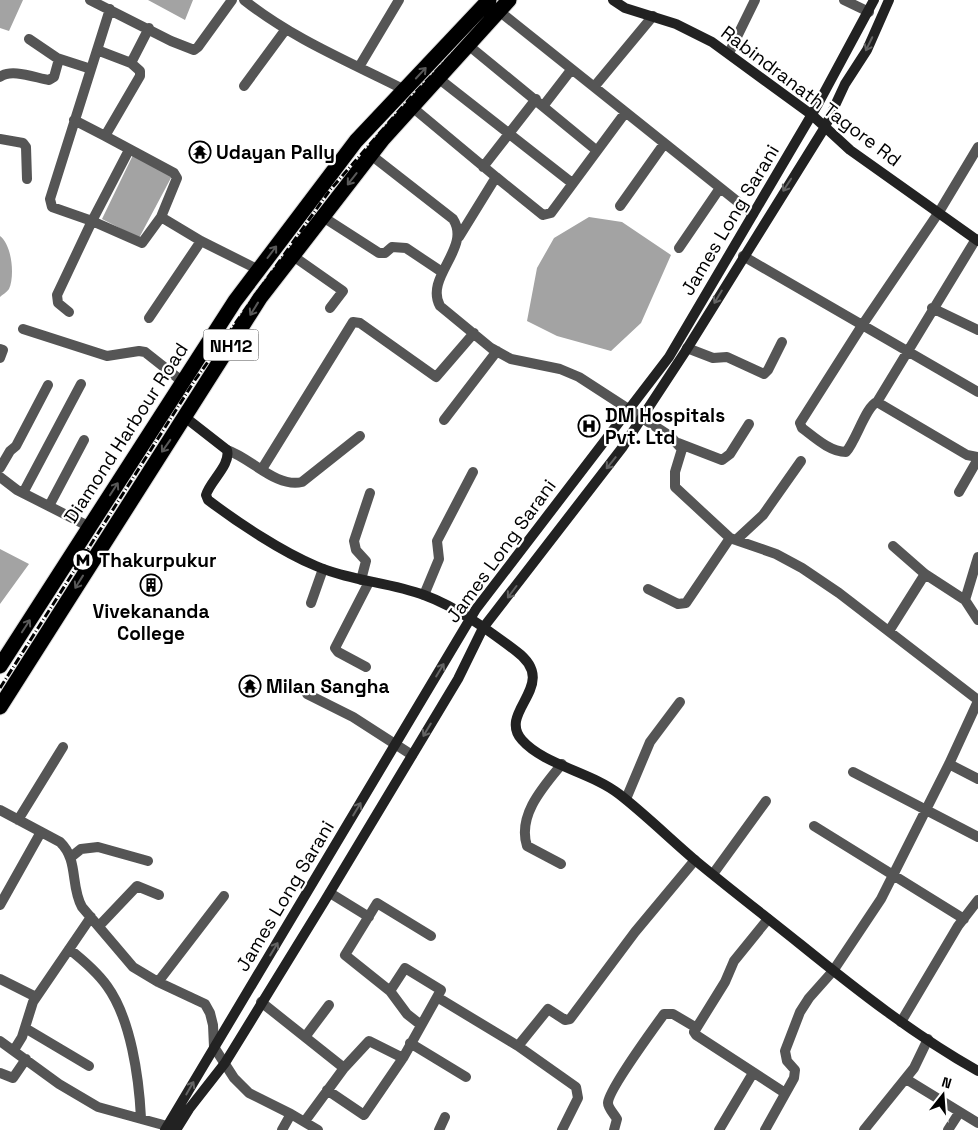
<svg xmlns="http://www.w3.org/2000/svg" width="978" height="1130" font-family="'Space Grotesk',sans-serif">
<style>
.water{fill:#a3a3a3}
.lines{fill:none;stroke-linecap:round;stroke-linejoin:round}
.highway-casing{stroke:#dbdbdb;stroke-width:17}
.street{stroke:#555;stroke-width:10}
.secondary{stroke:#222;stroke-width:10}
.highway{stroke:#000;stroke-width:15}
.rail{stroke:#000;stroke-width:3;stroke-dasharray:8 2.5 1 2.5;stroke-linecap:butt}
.oneway{stroke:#646464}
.oneway2{stroke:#595959}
.labels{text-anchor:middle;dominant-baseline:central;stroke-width:4.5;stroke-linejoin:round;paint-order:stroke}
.shield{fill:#fff;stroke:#4c4c4c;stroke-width:1}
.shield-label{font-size:18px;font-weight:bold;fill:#000}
.street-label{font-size:19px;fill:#000;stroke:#fff}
.poi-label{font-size:19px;font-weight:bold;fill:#000;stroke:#fff;text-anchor:start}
</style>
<rect width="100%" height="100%" fill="#fff"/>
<path class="water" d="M 0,0 L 23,0 L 9,31 L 0,28 Z
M 148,0 L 193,0 L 185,20 Z
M 133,155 L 172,176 L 139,238 L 102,219 Z
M 589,217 L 622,222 L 671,255 L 641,323 L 611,351 L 557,336 L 527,321 L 537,268 L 554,238 Z
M 0,236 C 12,245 15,276 9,289 C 7,292 2,295 0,297 Z
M 0,549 L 29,564 L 0,604 Z"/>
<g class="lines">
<g class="highway-casing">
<path id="highway" d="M 0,666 L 235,301 L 356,141 L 489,0
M 0,707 L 260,298 L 383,139 L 509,0"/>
</g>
<path class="street" d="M 90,0 L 171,41 L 194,50 L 198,47 L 232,0
M 244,0 C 293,39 350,62 405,90
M 844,0 L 869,12
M 494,7 L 753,214
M 149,28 L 131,63 L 140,71 L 140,76 L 105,136 L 174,173 L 177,178 L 161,217 L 201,241 L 259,270
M 29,39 L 57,58 L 91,69
M 468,45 L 596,150
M 97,50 L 131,63
M 729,53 L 755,0
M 359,67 L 399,0
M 0,77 C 11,68 36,78 49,80 L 54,77 L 59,59
M 438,78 L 572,183
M 244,86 L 286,29
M 594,87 L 653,16
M 544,105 L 571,70
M 412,107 L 496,177
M 74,120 L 105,136
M 0,139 L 23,143 L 26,147 L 27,179
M 978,147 L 939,212 L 863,324 L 800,423 L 802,428 C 814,437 830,452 846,452 C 856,441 866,406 877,402 L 967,455 L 978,457
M 129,150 L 92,221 L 142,243 L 161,217
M 371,155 L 453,219 C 472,248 424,277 440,306 L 491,348 L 511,359 L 560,369 L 579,377 L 670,436 L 682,449 L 675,472 L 675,487 L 730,538 L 776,554 L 802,568 L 839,593 L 978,700
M 483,167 L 536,99
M 620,206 L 664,144
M 323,217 L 379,253 L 385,253 L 392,247 L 406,248 L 442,272
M 459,237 L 496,177 L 543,215 L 551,213 L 625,113
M 679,248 L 720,188
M 293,256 L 343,291 L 330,308
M 743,256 L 978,392
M 932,308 L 978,330
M 69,312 L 58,303 L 57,295 L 92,221 L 52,207 L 50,199 L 110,9
M 149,318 L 201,241
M 23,329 L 107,356 L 139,351 L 145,352 L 183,382
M 687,348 L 713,358 L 727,357 L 764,374 L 768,370 L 782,342
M 0,349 L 3,350 L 0,358
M 877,402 L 976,239
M 444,420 L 497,351
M 678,443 L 722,460 L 730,454 L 749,424
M 227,450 C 251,458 276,488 302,482 L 360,436
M 0,468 L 10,451 L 16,446 L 48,385
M 262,469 L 353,322 L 360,323 L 436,377 L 474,333
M 0,477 L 17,490 L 90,527
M 959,492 L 978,459
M 23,493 L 81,384
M 49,506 L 84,440
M 736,540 L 763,515 L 801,461
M 893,546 L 925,574 L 965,600
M 978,557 L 965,600 L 978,620
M 361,580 L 366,561 L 356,550 L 354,541 L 370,493
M 648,589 L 678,604 L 686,603 L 730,538
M 424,595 L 439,559 L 437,541 L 473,472
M 311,603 L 323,569
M 889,631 L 925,574
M 366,667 L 338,652 L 335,648 L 369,582
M 307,694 L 353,717 L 412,755
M 949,764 L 978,779
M 853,772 L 978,837
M 626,799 L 650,742 L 680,702
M 0,810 L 60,842 C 79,860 70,886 82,907 L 133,967 L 158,982 L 205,1004 L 210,1013 L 213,1025 L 214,1047 L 234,1078 L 249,1093 L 291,1114 L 282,1130
M 18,820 L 63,747
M 814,826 L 964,919
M 71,857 L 81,849 L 98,847 L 148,861
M 561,864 L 527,846 C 517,815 544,786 562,764
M 713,874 L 766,801
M 330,893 L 369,917
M 0,905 L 41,832
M 768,919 L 734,961 L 725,982 L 694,1032 L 696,1035 L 785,1093
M 99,926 L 137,886 L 159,895
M 69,949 C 83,960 97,972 107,986 C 131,1019 139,1078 141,1118
M 0,979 L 36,997
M 158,982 L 224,896
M 390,991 L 407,1014 L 421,1025
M 437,997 L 518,1046
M 261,1002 L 344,1068 L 305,1121
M 901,1022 L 958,926 L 978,900
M 25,1028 L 89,1066
M 305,1037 L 329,1005
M 0,1041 L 59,1084 L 98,1107 L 167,1126
M 410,1043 L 466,1077
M 14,1050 L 22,1037 L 33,1002 L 91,917
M 344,1068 L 369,1041 L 403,1058 L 441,990 L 405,968 L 390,991 L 345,955 L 377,903 L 431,936
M 0,1073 L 13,1078 L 26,1059
M 906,1079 L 978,1123
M 327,1090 L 364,1115 L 403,1058
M 291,1114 L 318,1130
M 439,1130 L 445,1117
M 562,1130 L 578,1098 L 576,1087 L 518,1046 L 548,1009 L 565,1020 L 570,1019 L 635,932 L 695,860
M 614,1130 L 617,1119 C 614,1114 608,1108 608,1103 C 608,1090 654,1028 664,1014 L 673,1014 L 695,1027
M 719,1130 L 753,1073
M 765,1130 L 794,1078 L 795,1070 L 787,1061 L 785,1051 L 800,1012 L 809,998 L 833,971 L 881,899 L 949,764 L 978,701
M 864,1130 L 914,1068 L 928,1039
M 948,1130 L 959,1113"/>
<path class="secondary" d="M 613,0 L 625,8 L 676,24 L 712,42 L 812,115 L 850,150 L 978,241
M 186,418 L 227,450 C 231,465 210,481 206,495 L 208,500 C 237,522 282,552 316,566 C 351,581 389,582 424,595 C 457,607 488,630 516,651 C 562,685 496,711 522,740 C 544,765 591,772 619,794 C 646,815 670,839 696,861 C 730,889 765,916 800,944 C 857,990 914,1035 978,1071
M 165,1130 L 476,609 L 669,357 L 818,104 L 874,0
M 176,1130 L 189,1109 L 225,1063 L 324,902 L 458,679 L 483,628 L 622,448 L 685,352 L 825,127 L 845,84 L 867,50 L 889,0"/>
<use href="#highway" class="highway"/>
<path class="rail" d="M 0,688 L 195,380 L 330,190 L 411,97 L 504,0"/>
</g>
<defs><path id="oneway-shaft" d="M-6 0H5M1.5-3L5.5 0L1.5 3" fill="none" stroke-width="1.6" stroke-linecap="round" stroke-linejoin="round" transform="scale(1.25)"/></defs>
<g class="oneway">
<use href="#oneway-shaft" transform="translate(869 44) rotate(116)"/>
<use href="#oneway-shaft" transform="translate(787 185) rotate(123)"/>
<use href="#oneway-shaft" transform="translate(718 297) rotate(121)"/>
<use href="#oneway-shaft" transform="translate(611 463) rotate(129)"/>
<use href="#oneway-shaft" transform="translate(512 592) rotate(127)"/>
<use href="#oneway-shaft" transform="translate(440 670) rotate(-59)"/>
<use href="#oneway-shaft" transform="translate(427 730) rotate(121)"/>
<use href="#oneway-shaft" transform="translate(357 809) rotate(-59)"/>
<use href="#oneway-shaft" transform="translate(274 949) rotate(-59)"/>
<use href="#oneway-shaft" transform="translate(190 1088) rotate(-60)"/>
</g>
<g class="oneway2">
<use href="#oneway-shaft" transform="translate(421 73) rotate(-47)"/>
<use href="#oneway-shaft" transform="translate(352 179) rotate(128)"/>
<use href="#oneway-shaft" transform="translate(272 252) rotate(-53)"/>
<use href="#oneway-shaft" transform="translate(254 309) rotate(122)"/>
<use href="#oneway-shaft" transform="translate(166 446) rotate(125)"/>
<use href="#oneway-shaft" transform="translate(114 489) rotate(-57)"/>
<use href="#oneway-shaft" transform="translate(79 582) rotate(122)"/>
<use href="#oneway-shaft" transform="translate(26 626) rotate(-57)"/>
</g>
<defs>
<g id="temple-ring" transform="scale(1.125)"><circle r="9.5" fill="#fff" stroke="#000" stroke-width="1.5"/><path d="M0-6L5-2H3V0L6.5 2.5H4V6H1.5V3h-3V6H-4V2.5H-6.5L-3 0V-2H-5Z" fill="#000"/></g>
<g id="hospital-ring" transform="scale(1.125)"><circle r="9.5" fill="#fff" stroke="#000" stroke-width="1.5"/><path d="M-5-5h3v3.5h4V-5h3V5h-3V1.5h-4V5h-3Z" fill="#000"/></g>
<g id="metro-ring" transform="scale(1.125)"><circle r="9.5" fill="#fff" stroke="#000" stroke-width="1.5"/><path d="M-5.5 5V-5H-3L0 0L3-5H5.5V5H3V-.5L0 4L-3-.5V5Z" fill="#000"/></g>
<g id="building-ring" transform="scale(1.125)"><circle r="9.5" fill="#fff" stroke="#000" stroke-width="1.5"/><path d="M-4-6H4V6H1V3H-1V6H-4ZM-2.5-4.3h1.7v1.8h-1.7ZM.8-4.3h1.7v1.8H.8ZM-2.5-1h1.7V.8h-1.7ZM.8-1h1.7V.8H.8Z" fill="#000"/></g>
</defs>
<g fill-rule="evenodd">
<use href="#temple-ring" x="200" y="152"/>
<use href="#hospital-ring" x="589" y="426"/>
<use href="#metro-ring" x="83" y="560"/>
<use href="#building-ring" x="151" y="585"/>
<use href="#temple-ring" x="250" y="686"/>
</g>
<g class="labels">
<rect class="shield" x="203.5" y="329.5" width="55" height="31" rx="4"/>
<g class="shield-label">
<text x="231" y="345">NH12</text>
</g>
<g class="street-label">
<text transform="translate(811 96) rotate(37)">Rabindranath Tagore Rd</text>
<text transform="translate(730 220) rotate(-59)">James Long Sarani</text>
<text transform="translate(126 433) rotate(-57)">Diamond Harbour Road</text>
<text transform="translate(501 551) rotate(-54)">James Long Sarani</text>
<text transform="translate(285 896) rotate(-59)">James Long Sarani</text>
</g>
<g class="poi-label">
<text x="216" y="152">Udayan Pally</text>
<text x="605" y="415">DM Hospitals<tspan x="605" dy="22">Pvt. Ltd</tspan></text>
<text x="99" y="560">Thakurpukur</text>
<text x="151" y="611" text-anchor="middle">Vivekananda<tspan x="151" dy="22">College</tspan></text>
<text x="266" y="686">Milan Sangha</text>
</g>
</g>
<g transform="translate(943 1095) rotate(17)" stroke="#ffffff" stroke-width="4" paint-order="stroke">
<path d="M0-4L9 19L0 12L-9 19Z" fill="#000000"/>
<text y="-8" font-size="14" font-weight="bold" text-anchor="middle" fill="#000000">N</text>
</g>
</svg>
